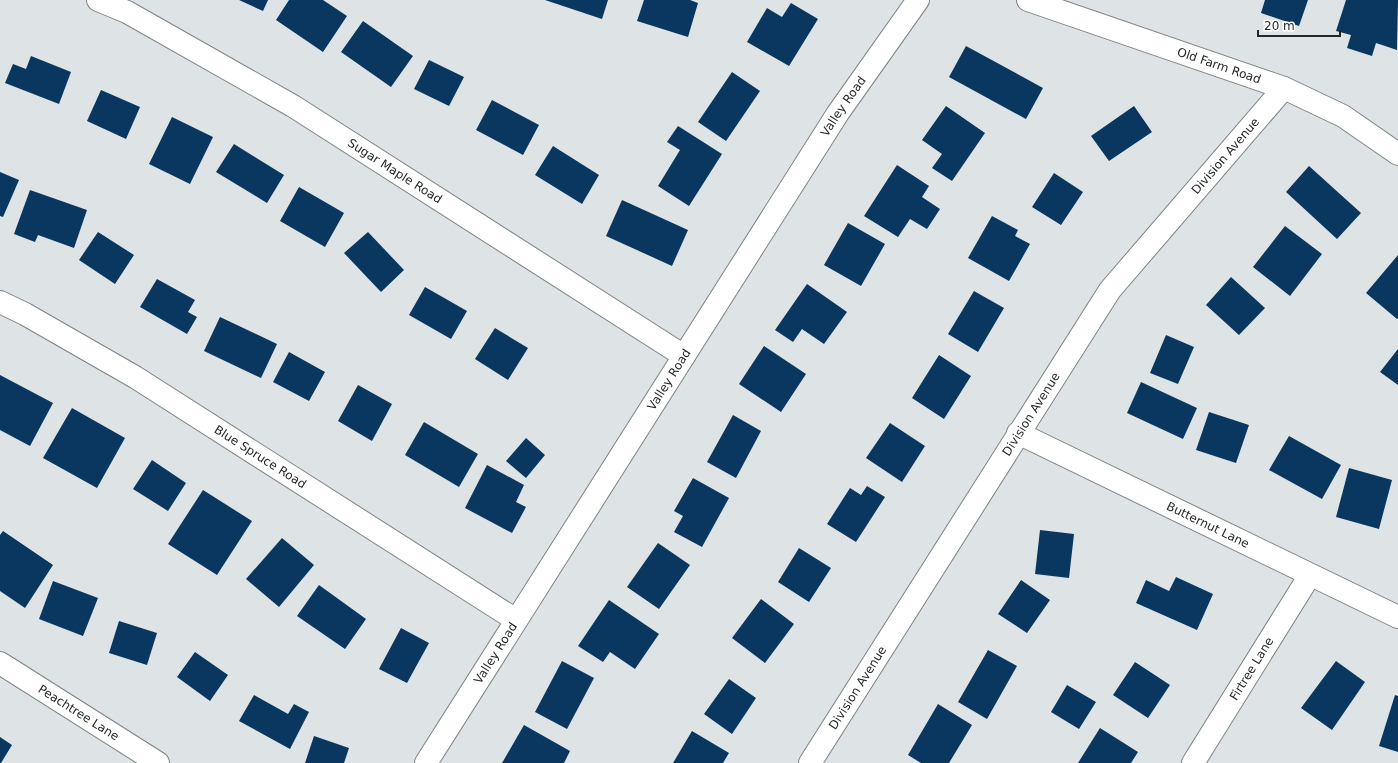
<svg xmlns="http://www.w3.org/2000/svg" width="1398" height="763" font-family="'DejaVu Sans',sans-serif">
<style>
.building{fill:#093760}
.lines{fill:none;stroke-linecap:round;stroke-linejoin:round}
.minor-casing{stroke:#7d8384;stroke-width:24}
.minor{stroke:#fff;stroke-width:22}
.labels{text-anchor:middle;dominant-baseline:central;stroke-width:4;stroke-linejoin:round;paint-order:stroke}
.street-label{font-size:12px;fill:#252828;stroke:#fff}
</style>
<rect width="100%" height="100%" fill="#dee4e6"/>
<path class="building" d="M 239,0 L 268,0 L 263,11 Z
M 289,0 L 323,0 L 347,16 L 323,52 L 276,20 Z
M 545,0 L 608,0 L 602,19 Z
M 644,0 L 690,0 L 698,3 L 688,37 L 637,21 Z
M 1265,0 L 1308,0 L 1299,26 L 1261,13 Z
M 1346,0 L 1398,0 L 1397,50 L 1376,43 L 1372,56 L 1347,48 L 1351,35 L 1336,31 Z
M 791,3 L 818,19 L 789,66 L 747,42 L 767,8 L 782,17 Z
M 363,21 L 413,56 L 391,87 L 341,52 Z
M 966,46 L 1043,88 L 1026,119 L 949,77 Z
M 31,56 L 71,72 L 59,104 L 5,83 L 13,64 L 26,69 Z
M 429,60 L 464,77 L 449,106 L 414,89 Z
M 732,72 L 760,91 L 726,141 L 698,122 Z
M 101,90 L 140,107 L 126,139 L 87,121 Z
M 492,100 L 539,125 L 523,155 L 476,130 Z
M 946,106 L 985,133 L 952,181 L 932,168 L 942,154 L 922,140 Z
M 1134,106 L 1152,132 L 1109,161 L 1091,136 Z
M 172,117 L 213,137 L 190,184 L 149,164 Z
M 678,126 L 722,154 L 689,206 L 658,186 L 680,150 L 667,142 Z
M 234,144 L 284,175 L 267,203 L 216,172 Z
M 553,146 L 599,175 L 582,204 L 535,175 Z
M 897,165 L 929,186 L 922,197 L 940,209 L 927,229 L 910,219 L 898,237 L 864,216 Z
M 1309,166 L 1361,213 L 1337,239 L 1286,192 Z
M 0,172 L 19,180 L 3,217 L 0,216 Z
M 1054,173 L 1083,192 L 1061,225 L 1032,207 Z
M 299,187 L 344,213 L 325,247 L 280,221 Z
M 30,190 L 87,210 L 74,248 L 38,235 L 35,242 L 14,234 Z
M 622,200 L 688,230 L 672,266 L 606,236 Z
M 992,216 L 1018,230 L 1015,236 L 1030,244 L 1009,281 L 968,258 Z
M 848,223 L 885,244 L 861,286 L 824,265 Z
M 1285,226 L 1322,254 L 1290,296 L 1253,267 Z
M 98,232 L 134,255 L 115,284 L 79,260 Z
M 368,232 L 404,270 L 381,292 L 344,253 Z
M 1398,255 L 1398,318 L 1397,319 L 1366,293 Z
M 1231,277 L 1265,308 L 1239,335 L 1206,305 Z
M 157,279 L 195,300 L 188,312 L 197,317 L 187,334 L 140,307 Z
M 807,284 L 847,312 L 824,344 L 802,329 L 793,342 L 775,330 Z
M 425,287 L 467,311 L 451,339 L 409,315 Z
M 974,291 L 1004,308 L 978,352 L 948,334 Z
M 220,317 L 277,344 L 261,378 L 204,351 Z
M 495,328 L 528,348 L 508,380 L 475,359 Z
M 1166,335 L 1194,347 L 1178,384 L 1150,373 Z
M 764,346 L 806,374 L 781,412 L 739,384 Z
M 1398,349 L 1398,385 L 1380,372 Z
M 289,352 L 325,372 L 309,401 L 273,382 Z
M 939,355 L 971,376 L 944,419 L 912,398 Z
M 0,375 L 53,403 L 30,446 L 0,430 Z
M 1141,382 L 1197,408 L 1183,439 L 1127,413 Z
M 358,385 L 392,404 L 372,441 L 338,421 Z
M 72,408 L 125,438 L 97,488 L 43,458 Z
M 1209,412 L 1249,425 L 1236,463 L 1196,450 Z
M 733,415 L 761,431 L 736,478 L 707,462 Z
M 424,422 L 478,454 L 459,487 L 405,455 Z
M 890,423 L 925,446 L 902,482 L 866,458 Z
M 1289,436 L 1341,465 L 1322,499 L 1269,470 Z
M 526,438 L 545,455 L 526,478 L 506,461 Z
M 152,460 L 186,483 L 168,511 L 133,489 Z
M 487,465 L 524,485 L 516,502 L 526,507 L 512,533 L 465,508 Z
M 1349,468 L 1392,480 L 1379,529 L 1336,517 Z
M 693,478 L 729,498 L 702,547 L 674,532 L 683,516 L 674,511 Z
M 867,486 L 885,497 L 856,542 L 827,524 L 850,488 L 861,495 Z
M 203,490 L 252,521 L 217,575 L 168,544 Z
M 1040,530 L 1074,534 L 1069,578 L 1035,574 Z
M 3,531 L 53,565 L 25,608 L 0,591 L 0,535 Z
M 282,538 L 314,565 L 279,607 L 246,579 Z
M 658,543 L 690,565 L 659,609 L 627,587 Z
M 799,548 L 831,568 L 809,602 L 778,582 Z
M 1176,577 L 1213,594 L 1197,630 L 1136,603 L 1146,580 L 1169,591 Z
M 1021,580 L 1050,600 L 1027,633 L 998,614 Z
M 53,581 L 98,598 L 83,636 L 39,619 Z
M 319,585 L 366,619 L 345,649 L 297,616 Z
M 761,599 L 794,624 L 765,663 L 732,638 Z
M 609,600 L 659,634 L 635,669 L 610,652 L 603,662 L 578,646 Z
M 119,621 L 157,633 L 147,665 L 109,653 Z
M 401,628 L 429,643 L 407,683 L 379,669 Z
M 988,650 L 1017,666 L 987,719 L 958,702 Z
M 195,652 L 228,675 L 210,701 L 177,677 Z
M 562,661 L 594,678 L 567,729 L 535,712 Z
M 1336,661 L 1365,682 L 1332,730 L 1301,708 Z
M 1135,662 L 1170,685 L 1148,718 L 1113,695 Z
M 729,679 L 756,698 L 732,734 L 704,714 Z
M 1067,685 L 1096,702 L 1079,729 L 1051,712 Z
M 254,695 L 288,714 L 294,704 L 309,712 L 290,749 L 239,721 Z
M 1395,695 L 1398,696 L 1398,752 L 1379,746 Z
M 938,704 L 972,725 L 949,763 L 921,763 L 908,755 Z
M 524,725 L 570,751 L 564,763 L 502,763 Z
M 1100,728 L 1138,752 L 1131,763 L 1078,763 Z
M 692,731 L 729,753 L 723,763 L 673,763 Z
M 314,736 L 349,748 L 344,763 L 305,763 Z
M 0,737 L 12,745 L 1,763 L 0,763 Z"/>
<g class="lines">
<g class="minor-casing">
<g id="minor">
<path id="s1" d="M 98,0 L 127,12 L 293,106 L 684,356"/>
<path id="s2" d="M 1028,0 L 1284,88 L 1343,116 L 1398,154"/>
<path id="s3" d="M 0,302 L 25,314 L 135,377 L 516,620"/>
<path id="s4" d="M 1018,433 L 1398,617"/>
<path id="s5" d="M 0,663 L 158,763"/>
<path id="s6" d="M 426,763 L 838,113 L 918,0"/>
<path id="s7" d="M 810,763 L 1110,290 L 1284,88"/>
<path id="s8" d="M 1193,763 L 1310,575"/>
</g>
</g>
<use href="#minor" class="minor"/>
</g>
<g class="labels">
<g class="street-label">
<text stroke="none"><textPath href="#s2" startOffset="202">Old Farm Road</textPath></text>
<text stroke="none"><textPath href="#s6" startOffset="778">Valley Road</textPath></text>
<text stroke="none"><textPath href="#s7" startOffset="737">Division Avenue</textPath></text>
<text stroke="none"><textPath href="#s1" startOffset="343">Sugar Maple Road</textPath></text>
<text stroke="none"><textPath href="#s6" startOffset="454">Valley Road</textPath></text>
<text stroke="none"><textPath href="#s7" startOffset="413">Division Avenue</textPath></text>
<text stroke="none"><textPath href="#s3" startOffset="303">Blue Spruce Road</textPath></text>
<text stroke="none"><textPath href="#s4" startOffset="211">Butternut Lane</textPath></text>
<text stroke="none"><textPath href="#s6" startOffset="130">Valley Road</textPath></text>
<text stroke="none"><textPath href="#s8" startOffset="111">Firtree Lane</textPath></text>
<text stroke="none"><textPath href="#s7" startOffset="89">Division Avenue</textPath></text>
<text stroke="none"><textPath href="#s5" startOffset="93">Peachtree Lane</textPath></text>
</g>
</g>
<path d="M1258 30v6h82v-6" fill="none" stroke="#252828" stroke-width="2"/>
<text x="1264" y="30" font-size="12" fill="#252828" stroke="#ffffff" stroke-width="3" paint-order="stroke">20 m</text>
</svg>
